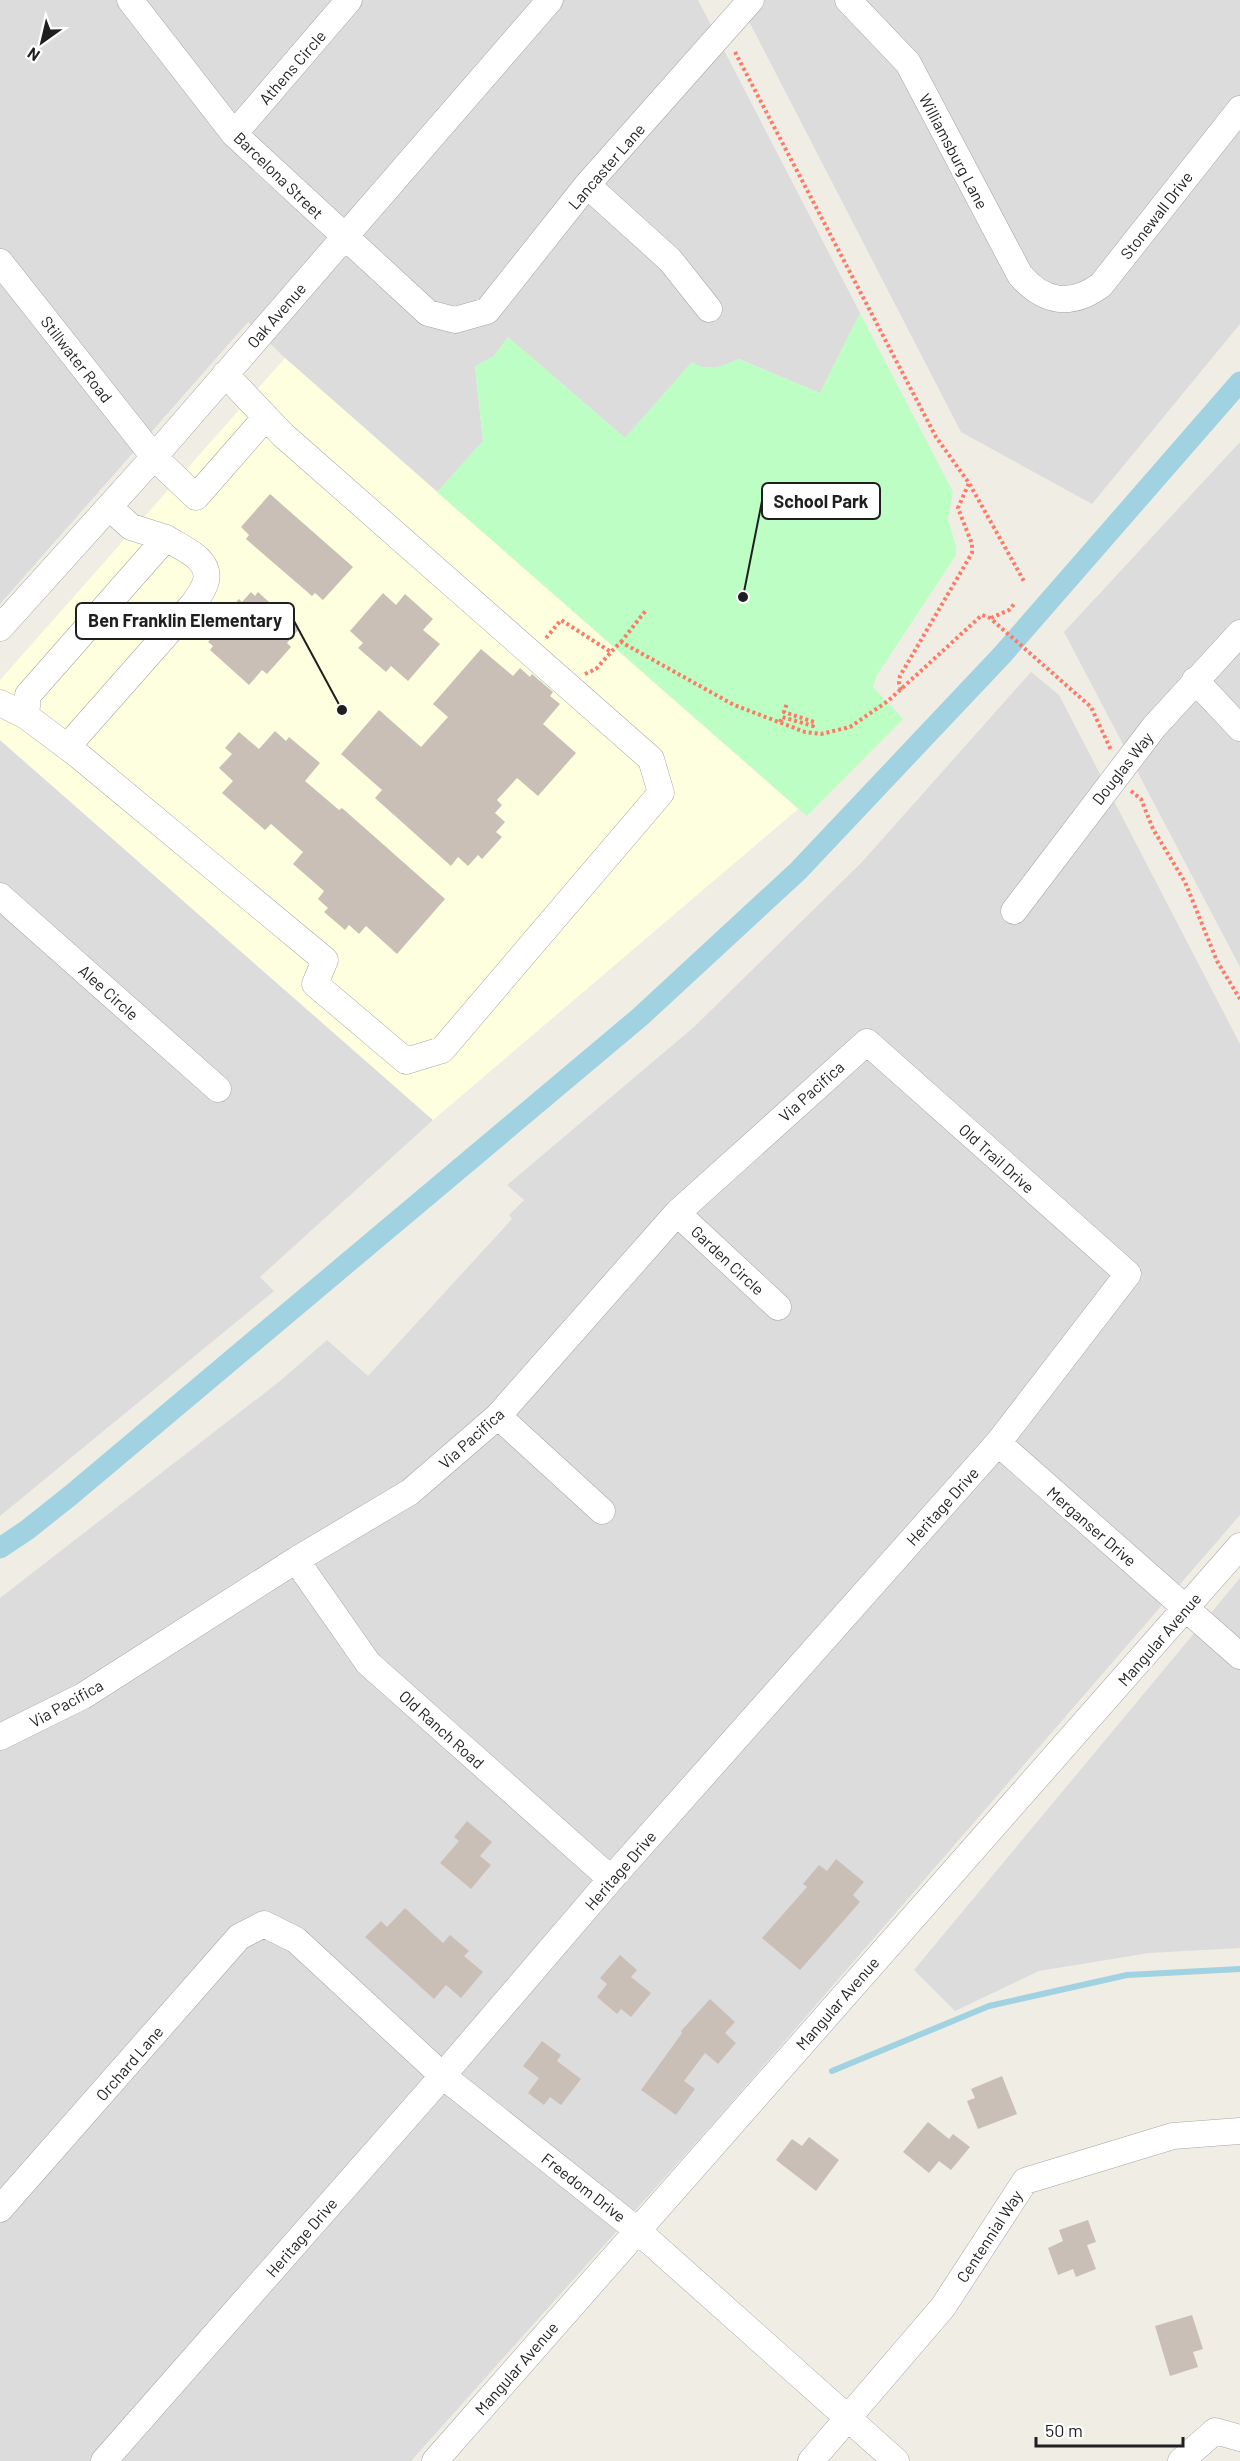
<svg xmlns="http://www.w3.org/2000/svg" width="1240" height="2461" font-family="Barlow,sans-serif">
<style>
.residential{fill:#dddcdc}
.education{fill:#feffde}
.park{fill:#bdfec4}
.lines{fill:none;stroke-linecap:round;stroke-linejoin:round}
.stream{stroke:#a0d2e2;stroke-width:6}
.canal{stroke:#a0d2e2;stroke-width:21}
.building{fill:#c9bfb7}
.minor-casing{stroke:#a6a6a6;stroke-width:27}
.path{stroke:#ff7966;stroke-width:4;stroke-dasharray:3 3;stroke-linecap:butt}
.minor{stroke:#fff;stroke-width:26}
.labels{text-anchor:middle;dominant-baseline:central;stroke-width:6;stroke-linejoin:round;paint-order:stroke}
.street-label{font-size:16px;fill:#1f1f1f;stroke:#fff}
.leader{fill:none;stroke:#1f1f1f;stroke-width:2}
.callout-dot{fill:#1f1f1f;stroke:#fff;stroke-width:2}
.callout{fill:#fff;stroke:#1f1f1f;stroke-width:2}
.callout-label{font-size:18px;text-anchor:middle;font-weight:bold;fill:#1f1f1f}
</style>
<rect width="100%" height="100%" fill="#f0ede4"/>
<path class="residential" d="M 0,0 L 698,0 L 860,313 L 820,393 L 739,359 L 718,368 L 699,367 L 692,362 L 625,438 L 508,337 L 494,356 L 475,367 L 483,441 L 437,492 L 285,358 L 248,322 L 0,604 Z
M 738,0 L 1240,0 L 1240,324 L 1092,504 L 961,432 Z
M 1240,442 L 1240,967 L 1064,632 Z
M 1031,672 L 1059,695 L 1240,1044 L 1240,1515 L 726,2109 L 411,2461 L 0,2461 L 0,1598 L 280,1381 L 327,1340 L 368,1376 L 512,1219 L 509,1215 L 524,1200 L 507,1185 L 694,1027 L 862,862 Z
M 0,740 L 433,1120 L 260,1277 L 274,1291 L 0,1516 Z
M 1240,1578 L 1240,1948 L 1149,1953 L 1039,1971 L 955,2011 L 914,1970 Z"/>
<path class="education" d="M 285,358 L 798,809 L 433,1120 L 0,740 L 0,680 Z"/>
<path class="park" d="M 860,313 L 953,492 L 948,519 L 956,547 L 956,555 L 877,675 L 873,687 L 903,719 L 807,816 L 437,492 L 483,441 L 475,366 L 494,356 L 508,337 L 625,438 L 692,362 C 708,373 723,366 738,359 L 820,393 Z"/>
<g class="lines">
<path class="stream" d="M 832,2071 L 989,2006 L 1127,1975 L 1240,1969"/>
<path class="canal" d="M 0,1548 L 27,1530 L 71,1495 L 640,1017 L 798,871 L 1003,654 L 1240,382"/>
</g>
<path class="building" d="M 270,494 L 353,567 L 323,600 L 315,593 L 312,596 L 246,539 L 249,535 L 241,527 Z
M 251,592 L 255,596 L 258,592 L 299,629 L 287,643 L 291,647 L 267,674 L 262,670 L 249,685 L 210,650 L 213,646 L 208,642 L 217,632 L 212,628 L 239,599 L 242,602 Z
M 383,593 L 396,605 L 405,594 L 433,619 L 423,630 L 440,644 L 408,681 L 391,666 L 386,672 L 358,648 L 363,643 L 350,631 Z
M 481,649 L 513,676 L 520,668 L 530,677 L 532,674 L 553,692 L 550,696 L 560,704 L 543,724 L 576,753 L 538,796 L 517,778 L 497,800 L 502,805 L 495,813 L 505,822 L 496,832 L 502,837 L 482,859 L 478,855 L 468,866 L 458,857 L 451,866 L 375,798 L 382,790 L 341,754 L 379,710 L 421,747 L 448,717 L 433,704 Z
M 275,731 L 286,741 L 289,737 L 320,763 L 305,781 L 339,810 L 342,808 L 445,899 L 397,954 L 366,926 L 359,934 L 349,925 L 345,930 L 324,912 L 328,908 L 318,899 L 324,891 L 293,864 L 303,852 L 271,824 L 265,830 L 222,793 L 233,781 L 219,768 L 232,754 L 225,748 L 239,732 L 259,749 Z
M 467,1821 L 492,1842 L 480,1856 L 491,1865 L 471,1889 L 440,1863 L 459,1841 L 454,1837 Z
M 836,1859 L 864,1882 L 853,1895 L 860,1902 L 800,1970 L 762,1938 L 807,1887 L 803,1884 L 819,1865 L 827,1871 Z
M 405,1908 L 443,1943 L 450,1935 L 469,1951 L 464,1956 L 483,1972 L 461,1998 L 446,1985 L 434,1999 L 365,1937 L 381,1921 L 387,1927 Z
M 620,1955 L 637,1970 L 631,1977 L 651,1993 L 631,2017 L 621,2009 L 617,2014 L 597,1997 L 607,1984 L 600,1978 Z
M 710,1999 L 735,2022 L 725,2033 L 736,2043 L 718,2064 L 705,2053 L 684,2081 L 695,2089 L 676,2115 L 641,2090 L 682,2033 L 681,2031 Z
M 542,2041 L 561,2055 L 557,2061 L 581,2079 L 561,2105 L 550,2097 L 544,2105 L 528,2093 L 539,2078 L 523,2066 Z
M 1002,2076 L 1017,2114 L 978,2129 L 967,2101 L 975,2098 L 971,2089 Z
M 928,2122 L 949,2139 L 953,2134 L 970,2147 L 951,2170 L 939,2161 L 929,2173 L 903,2152 Z
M 809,2137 L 839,2160 L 816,2191 L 776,2160 L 792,2139 L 802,2146 Z
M 1088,2220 L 1096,2242 L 1087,2245 L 1096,2269 L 1076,2277 L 1073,2269 L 1058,2275 L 1048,2248 L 1063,2241 L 1059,2230 Z
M 1192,2315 L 1203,2349 L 1193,2352 L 1198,2367 L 1170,2376 L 1155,2326 Z"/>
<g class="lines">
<g class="minor-casing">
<path id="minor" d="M 130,0 L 234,134 L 428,313 L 455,320 L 487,311 L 587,185 L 751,0
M 848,0 L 908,63 L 1020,275 C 1044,303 1071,307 1101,285 L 1240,109
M 234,134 L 349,0
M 587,185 L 670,260 L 709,309
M 0,262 L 154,457 L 196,497 L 266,417
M 0,628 L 154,457 L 550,0
M 1195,680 L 1240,728
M 0,703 L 26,716 L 28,695 L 166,538 L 131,527 L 109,507
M 26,716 L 78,755 L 325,960 L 315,984 L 406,1061 L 442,1050 L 661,793 L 651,759 L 283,435 L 225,374
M 67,747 L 194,603 C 198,597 204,589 206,581 C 211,558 181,548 166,538
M 0,896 L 218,1089
M 1014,911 L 1154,727 L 1240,633
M 677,1213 L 778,1307
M 498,1416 L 602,1511
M 998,1443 L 1240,1656
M 296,1560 L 368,1663 L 611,1879
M 0,1737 L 83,1696 L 296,1560 L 410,1492 L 498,1416 L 677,1213 L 867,1042 L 1128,1274 L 998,1443 L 611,1879 L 432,2088 L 104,2461
M 0,2209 L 239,1937 L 264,1924 L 296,1940 L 443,2076 L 637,2230 L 896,2461
M 435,2461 L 1240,1546
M 811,2461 L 943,2307 L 1025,2181 L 1173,2136 L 1240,2131
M 1181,2461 L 1215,2431 L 1240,2438"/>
</g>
<path class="path" d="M 735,52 L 936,437 L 969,483 L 1025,583
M 991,618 L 1009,610 L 1015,603
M 546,638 L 561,620 L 611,652 L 621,642 L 734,705 L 805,732 L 821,734 L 850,727 L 888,701 L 982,615 L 990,618 L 1091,707 L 1111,750
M 621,642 L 647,609
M 585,674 L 596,669 L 611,652
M 901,690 L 899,683 L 900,676 L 972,553 L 972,544 L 958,508 L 969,483
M 780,722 L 782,717 L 813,726 L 814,722 L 784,712 L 787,703
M 1131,791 L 1141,799 L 1153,829 L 1185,882 L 1217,961 L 1240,999"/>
<use href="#minor" class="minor"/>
</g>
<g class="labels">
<g class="street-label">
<text transform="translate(292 67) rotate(-49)">Athens Circle</text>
<text transform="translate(954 151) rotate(62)">Williamsburg Lane</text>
<text transform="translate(606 166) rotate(-49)">Lancaster Lane</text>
<text transform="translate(279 175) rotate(44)">Barcelona Street</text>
<text transform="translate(1156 215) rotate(-52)">Stonewall Drive</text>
<text transform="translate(276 315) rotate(-49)">Oak Avenue</text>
<text transform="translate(77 359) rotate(52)">Stillwater Road</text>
<text transform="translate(1122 768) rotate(-52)">Douglas Way</text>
<text transform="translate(109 992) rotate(42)">Alee Circle</text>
<text transform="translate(811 1091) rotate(-42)">Via Pacifica</text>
<text transform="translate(997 1158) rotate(42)">Old Trail Drive</text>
<text transform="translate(728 1260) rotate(43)">Garden Circle</text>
<text transform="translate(471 1438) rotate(-42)">Via Pacifica</text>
<text transform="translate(942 1506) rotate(-48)">Heritage Drive</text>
<text transform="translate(1092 1526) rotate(41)">Merganser Drive</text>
<text transform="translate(1159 1639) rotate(-49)">Mangular Avenue</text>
<text transform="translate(66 1703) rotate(-29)">Via Pacifica</text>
<text transform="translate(442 1729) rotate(42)">Old Ranch Road</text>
<text transform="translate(620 1870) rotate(-49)">Heritage Drive</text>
<text transform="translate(837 2003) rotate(-49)">Mangular Avenue</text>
<text transform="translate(129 2063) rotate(-49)">Orchard Lane</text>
<text transform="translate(584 2187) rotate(38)">Freedom Drive</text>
<text transform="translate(989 2236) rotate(-57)">Centennial Way</text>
<text transform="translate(301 2237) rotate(-49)">Heritage Drive</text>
<text transform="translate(516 2368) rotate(-49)">Mangular Avenue</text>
</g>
</g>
<path class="leader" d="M743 597L762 501M342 710L294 621"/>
<g class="callout-dot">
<circle cx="743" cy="597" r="6"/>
<circle cx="342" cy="710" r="6"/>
</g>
<g class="callout">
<rect x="762" y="483" width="118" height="36" rx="6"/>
<rect x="76" y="603" width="218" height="36" rx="6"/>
</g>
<g class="callout-label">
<text x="821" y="508">School Park</text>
<text x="185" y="627">Ben Franklin Elementary</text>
</g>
<g transform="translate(42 42) rotate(214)" stroke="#ffffff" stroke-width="4.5" paint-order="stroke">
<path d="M0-4.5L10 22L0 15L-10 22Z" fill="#1f1f1f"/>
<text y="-9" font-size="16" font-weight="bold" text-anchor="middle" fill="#1f1f1f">N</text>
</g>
<path d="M1036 2437v9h147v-9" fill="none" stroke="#1f1f1f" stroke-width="3"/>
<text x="1045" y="2437" font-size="18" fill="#1f1f1f" stroke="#ffffff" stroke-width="4.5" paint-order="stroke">50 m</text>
</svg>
